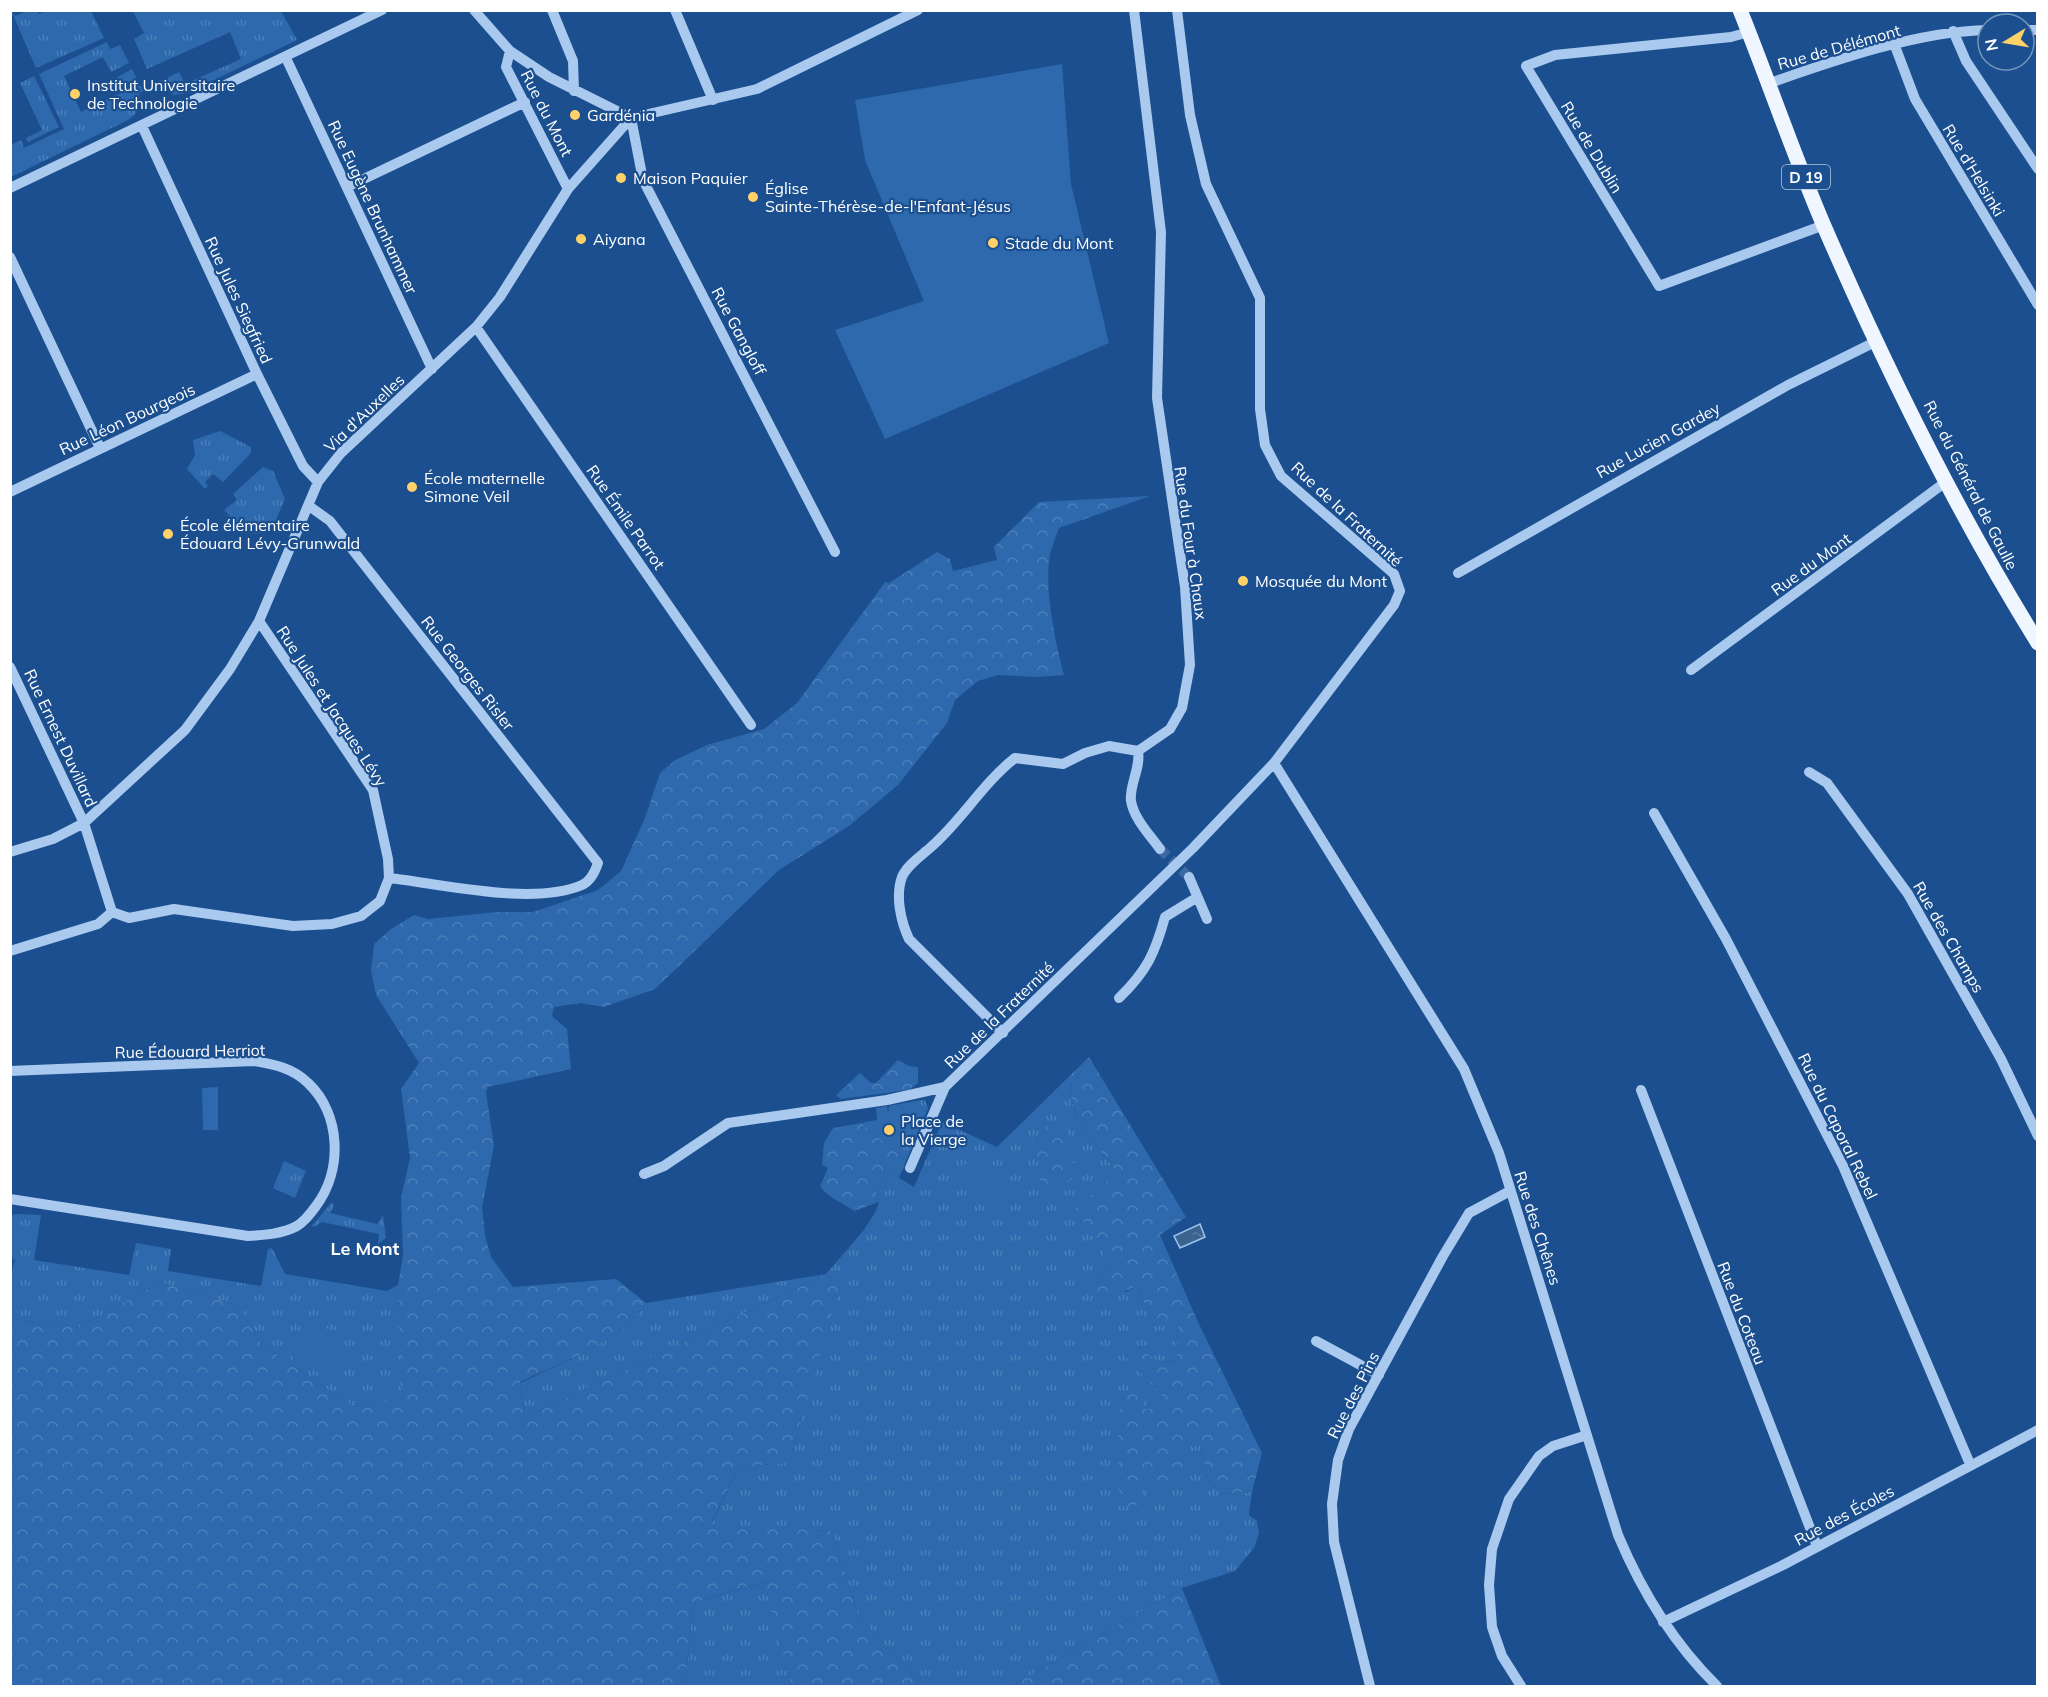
<svg xmlns="http://www.w3.org/2000/svg" width="2048" height="1697" font-family="Mulish,sans-serif">
<style>
.grass{fill:url(#grass-tufts)}
.forest{fill:url(#forest-crowns)}
.garden{fill:#2e69ad}
.water{fill:url(#water-ripples);stroke:#9cc4f0;stroke-width:1.5}
.lines{fill:none;stroke-linecap:round;stroke-linejoin:round}
.minor-tunnel{stroke:#3d69a0;stroke-width:10;stroke-dasharray:10 5;stroke-linecap:butt}
.minor{stroke:#a9c9ee;stroke-width:10}
.major{stroke:#f0f6ff;stroke-width:15}
.poi-dot{fill:#ffd166;stroke:#1b4f8f;stroke-width:2}
.labels{text-anchor:middle;dominant-baseline:central;stroke-width:4.5;stroke-linejoin:round;paint-order:stroke}
.shield{fill:#1b4f8f;stroke:#bbcadd;stroke-width:1.5}
.shield-label{font-size:15px;font-weight:bold;fill:#fff}
.street-label{font-size:16px;fill:#fff;stroke:#1b4f8f}
.poi-label{font-size:16px;fill:#fff;stroke:#1b4f8f;text-anchor:start}
.neighbourhood-label{font-size:18px;font-weight:bold;fill:#fff;stroke:#1b4f8f}
</style>
<defs>
<pattern id="grass-tufts" width="24" height="20" patternUnits="userSpaceOnUse" patternTransform="scale(1.5)"><rect width="24" height="20" fill="#2e69ad"/><path d="M3 7l-1-3M5 7V3M7 7l1-3M15 17l-1-3M17 17v-4M19 17l1-3" fill="none" stroke="#4d80b9"/></pattern>
<pattern id="forest-crowns" width="20" height="18" patternUnits="userSpaceOnUse" patternTransform="scale(1.5)"><rect width="20" height="18" fill="#2e69ad"/><path d="M2 6a3 3 0 1 1 6 0M12 15a3 3 0 1 1 6 0" fill="none" stroke="#4d80b9"/></pattern>
<pattern id="water-ripples" width="26" height="14" patternUnits="userSpaceOnUse" patternTransform="scale(1.5)"><rect width="26" height="14" fill="#3c6290"/><path d="M2 4q2-2 4 0t4 0M15 11q2-2 4 0t4 0" fill="none" stroke="#597aa1"/></pattern>
</defs>
<rect width="100%" height="100%" fill="#1b4f8f"/>
<path class="grass" d="M 11,10 L 15,16 L 27,11 L 37,11 L 39,14 L 46,11 L 91,11 L 104,38 L 36,68 Z
M 133,11 L 281,11 L 297,40 L 187,93 L 173,95 L 158,82 L 179,72 L 185,84 L 241,59 L 230,32 L 147,69 L 134,39 L 144,33 Z
M 107,42 L 110,49 L 120,45 L 129,63 L 111,72 L 103,57 L 64,76 L 81,112 L 121,93 L 114,79 L 132,69 L 143,91 L 139,93 C 142,105 139,111 130,119 L 11,177 L 11,145 L 21,140 L 24,148 L 64,129 L 39,74 Z
M 34,76 L 59,127 L 28,142 L 26,138 L 42,130 L 20,83 Z
M 220,431 L 251,447 L 251,453 L 223,482 L 213,474 L 205,482 L 208,486 L 205,489 L 187,469 L 195,455 L 193,440 Z
M 263,467 L 273,471 L 285,499 L 273,527 C 250,543 240,526 224,510 L 237,500 L 233,494 Z
M 1089,1057 L 1069,1091 L 1077,1119 L 1117,1173 L 1113,1267 L 1098,1278 L 1126,1292 L 1137,1285 L 1153,1326 L 1178,1326 L 1177,1361 L 1160,1363 L 1137,1346 L 1148,1381 L 1165,1398 L 1155,1409 L 1145,1409 L 1146,1482 L 1176,1482 L 1186,1446 L 1200,1446 L 1209,1481 L 1222,1494 L 1252,1492 L 1249,1515 L 1257,1521 L 1259,1533 L 1254,1548 L 1235,1571 L 1182,1588 L 1012,1686 L 922,1686 L 858,1615 L 832,1531 L 711,1525 L 738,1468 L 789,1462 L 840,1283 L 826,1274 L 524,1418 L 520,1383 L 584,1353 L 628,1326 L 646,1303 L 826,1274 L 863,1231 L 876,1211 L 879,1202 L 876,1191 L 885,1173 L 889,1172 L 914,1187 L 942,1122 L 997,1147 Z
M 921,1100 L 925,1100 L 928,1108 L 906,1161 L 861,1123 L 877,1120 L 876,1108 L 887,1106 L 888,1114 L 889,1106 Z
M 284,1161 L 306,1171 L 295,1198 L 273,1188 Z
M 332,1202 L 334,1206 L 330,1213 L 377,1224 L 383,1215 L 386,1238 L 378,1244 L 379,1234 L 322,1222 L 314,1227 L 312,1226 Z
M 17,1214 L 41,1215 L 34,1260 L 129,1275 L 136,1243 L 171,1249 L 168,1271 L 261,1286 L 268,1249 L 272,1248 L 285,1274 L 387,1291 L 398,1285 L 402,1399 L 354,1407 L 262,1345 L 239,1306 L 160,1282 L 80,1327 L 11,1319 L 10,1277 L 15,1260 L 11,1258 L 11,1215 Z
M 765,1582 L 792,1686 L 685,1686 L 693,1603 Z"/>
<path class="forest" d="M 1150,496 L 1059,528 C 1056,536 1052,546 1050,555 C 1044,590 1055,640 1064,675 L 1037,677 L 998,675 L 978,681 L 955,700 L 947,723 L 898,785 L 849,826 L 779,870 L 655,989 L 604,1007 L 580,1003 L 554,1007 L 552,1016 L 567,1029 L 571,1069 L 488,1087 L 486,1092 L 494,1146 L 482,1207 L 485,1235 L 491,1257 L 513,1287 L 616,1279 L 646,1303 L 628,1326 L 584,1353 L 520,1382 L 524,1418 L 826,1274 L 841,1283 L 789,1462 L 738,1468 L 711,1524 L 832,1531 L 858,1615 L 922,1686 L 792,1686 L 764,1582 L 693,1603 L 685,1686 L 11,1686 L 11,1319 L 80,1327 L 160,1282 L 239,1306 L 262,1345 L 354,1407 L 401,1399 L 398,1285 L 403,1255 L 401,1198 L 410,1158 L 401,1089 L 419,1063 L 376,995 L 371,971 L 374,944 L 391,929 L 414,915 L 428,919 L 497,912 L 533,912 L 598,890 L 621,871 L 645,818 L 660,773 L 675,760 L 707,745 L 764,729 L 797,703 L 885,582 L 889,583 L 937,552 L 950,559 L 953,571 L 997,560 L 994,547 L 1039,502 Z
M 1089,1057 L 1186,1217 L 1160,1235 L 1198,1322 L 1262,1453 L 1252,1492 L 1222,1494 L 1209,1481 L 1200,1446 L 1186,1446 L 1189,1476 L 1176,1482 L 1146,1482 L 1141,1505 L 1119,1506 L 1118,1420 L 1124,1393 L 1137,1389 L 1145,1409 L 1155,1409 L 1164,1398 L 1123,1354 L 1137,1346 L 1160,1363 L 1177,1361 L 1178,1326 L 1153,1326 L 1137,1285 C 1119,1296 1104,1298 1085,1289 L 1089,1279 L 1098,1278 L 1113,1267 L 1075,1209 L 1117,1173 L 1077,1119 L 1069,1090 Z
M 898,1060 L 909,1066 L 918,1067 L 918,1083 L 909,1090 L 840,1099 L 836,1095 L 860,1073 L 871,1083 L 876,1083 Z
M 861,1123 L 906,1161 L 899,1178 L 889,1172 L 885,1173 L 876,1191 L 879,1202 L 854,1211 C 842,1202 828,1198 820,1186 L 828,1168 L 822,1165 L 824,1143 L 833,1128 Z
M 1048,1124 L 1068,1129 L 1066,1154 L 1080,1171 C 1069,1183 1059,1189 1042,1191 L 1039,1177 L 1043,1164 L 1025,1149 Z
M 1182,1588 L 1221,1686 L 1012,1686 Z"/>
<path class="garden" d="M 1062,64 L 1071,184 L 1109,343 L 885,439 L 835,330 L 924,301 L 865,160 L 855,100 Z
M 218,1087 L 218,1130 L 203,1130 L 202,1088 Z
M 979,1151 L 1014,1188 L 993,1208 L 958,1171 Z
M 301,1324 L 344,1332 L 339,1366 L 327,1376 L 292,1361 Z"/>
<path class="water" d="M 1200,1224 L 1205,1237 L 1180,1248 L 1174,1236 Z"/>
<g class="lines">
<path class="minor-tunnel" d="M 1160,849 L 1189,877"/>
<path class="minor" d="M 474,10 L 510,51 L 549,77 L 631,118 L 757,89 L 918,10
M 552,10 L 573,61 L 574,91
M 675,10 L 713,100
M 2024,30 L 2038,30
M 1953,31 L 1966,61 L 2038,169
M 1749,32 L 1731,37 L 1555,55 L 1526,66 L 1659,286 L 1824,225
M 1895,46 L 1915,99 L 2038,305
M 510,51 L 506,67 L 568,189
M 286,58 L 432,369
M 1770,83 C 1835,60 1919,31 1988,30
M 631,118 L 643,180 L 835,552
M 142,126 L 257,374 L 303,466 L 318,482
M 347,187 L 525,102
M 10,188 L 382,10
M 10,257 L 100,448
M 476,327 L 751,725
M 10,492 L 257,374
M 309,506 L 330,521 L 598,863 C 595,872 591,881 582,885 C 533,906 443,884 389,878
M 1458,573 L 1788,385 L 1877,341
M 10,667 L 84,823 L 112,912
M 1691,670 L 1947,481
M 1138,751 C 1141,768 1129,785 1131,801 C 1134,819 1150,835 1160,849
M 1274,763 L 1464,1069 L 1499,1153 L 1618,1535 C 1642,1592 1673,1643 1717,1686
M 1809,772 L 1827,783 L 1908,894 L 2001,1059 L 2038,1136
M 1654,813 L 1726,939 L 1843,1166 L 1970,1464
M 10,852 L 53,839 L 84,823 L 185,730 L 230,669 L 259,621 L 318,482 L 341,453 L 476,327 L 500,297 L 568,189 L 631,118
M 1189,877 L 1207,919
M 112,912 L 129,918 L 174,909 L 293,926 L 332,924 L 361,916 L 380,901 L 389,878 L 388,859 L 373,790 L 259,621
M 10,951 L 98,924 L 112,912
M 1119,998 C 1147,971 1155,953 1165,917 L 1196,898
M 1003,1033 L 909,939 C 901,922 895,896 902,877 C 907,865 921,856 931,847 C 962,820 983,783 1015,758 L 1063,764 L 1085,753 L 1109,746 L 1138,751 L 1170,729 L 1182,708 L 1190,665 L 1185,587 L 1157,398 L 1161,232 L 1134,10
M 10,1071 L 254,1061 C 273,1064 293,1068 308,1083 C 341,1114 343,1170 316,1206 C 311,1213 305,1221 297,1226 C 282,1234 265,1235 248,1236 L 10,1199
M 1641,1090 L 1817,1546
M 910,1168 L 945,1087
M 644,1174 L 664,1166 L 728,1123 L 887,1100 L 945,1087 L 1193,848 L 1274,763 L 1394,605 L 1400,591 L 1394,574 L 1281,476 L 1265,445 L 1260,409 L 1260,298 L 1206,184 L 1190,115 L 1177,10
M 1316,1341 L 1379,1375
M 1663,1622 L 1783,1565 L 2038,1430
M 1370,1686 L 1334,1542 L 1332,1504 L 1338,1460 L 1349,1429 L 1443,1256 L 1469,1213 L 1510,1191
M 1521,1686 L 1502,1656 L 1492,1627 L 1489,1585 L 1492,1549 L 1509,1499 L 1539,1456 L 1553,1446 L 1587,1435"/>
<path class="major" d="M 1740,10 C 1769,82 1794,156 1824,226 C 1886,369 1956,511 2038,643"/>
</g>
<g class="poi-dot">
<circle cx="75" cy="94" r="6"/>
<circle cx="575" cy="115" r="6"/>
<circle cx="621" cy="178" r="6"/>
<circle cx="753" cy="197" r="6"/>
<circle cx="581" cy="239" r="6"/>
<circle cx="993" cy="243" r="6"/>
<circle cx="412" cy="487" r="6"/>
<circle cx="168" cy="534" r="6"/>
<circle cx="1243" cy="581" r="6"/>
<circle cx="889" cy="1130" r="6"/>
</g>
<g class="labels">
<rect class="shield" x="1782" y="165" width="48" height="24" rx="4.5"/>
<g class="shield-label">
<text x="1806" y="177">D 19</text>
</g>
<g class="street-label">
<text transform="translate(1839 47) rotate(-16)">Rue de Délémont</text>
<text transform="translate(547 113) rotate(63)">Rue du Mont</text>
<text transform="translate(1592 147) rotate(59)">Rue de Dublin</text>
<text transform="translate(1974 170) rotate(59)">Rue d'Helsinki</text>
<text transform="translate(373 207) rotate(65)">Rue Eugène Brunhammer</text>
<text transform="translate(239 300) rotate(65)">Rue Jules Siegfried</text>
<text transform="translate(739 331) rotate(62)">Rue Gangloff</text>
<text transform="translate(364 413) rotate(-44)">Via d'Auxelles</text>
<text transform="translate(127 419) rotate(-25)">Rue Léon Bourgeois</text>
<text transform="translate(1658 440) rotate(-29)">Rue Lucien Gardey</text>
<text transform="translate(1971 485) rotate(63)">Rue du Général de Gaulle</text>
<text transform="translate(1347 514) rotate(43)">Rue de la Fraternité</text>
<text transform="translate(626 517) rotate(55)">Rue Émile Parrot</text>
<text transform="translate(1191 543) rotate(82)">Rue du Four à Chaux</text>
<text transform="translate(1811 564) rotate(-36)">Rue du Mont</text>
<text transform="translate(468 673) rotate(52)">Rue Georges Risler</text>
<text transform="translate(332 706) rotate(57)">Rue Jules et Jacques Lévy</text>
<text transform="translate(61 738) rotate(65)">Rue Ernest Duvillard</text>
<text transform="translate(1949 937) rotate(60)">Rue des Champs</text>
<text transform="translate(999 1015) rotate(-44)">Rue de la Fraternité</text>
<text transform="translate(190 1051) rotate(-1)">Rue Édouard Herriot</text>
<text transform="translate(1838 1126) rotate(64)">Rue du Caporal Rebel</text>
<text transform="translate(1538 1228) rotate(72)">Rue des Chênes</text>
<text transform="translate(1742 1313) rotate(69)">Rue du Coteau</text>
<text transform="translate(1353 1395) rotate(-63)">Rue des Pins</text>
<text transform="translate(1844 1515) rotate(-28)">Rue des Écoles</text>
</g>
<g class="poi-label">
<text x="87" y="85">Institut Universitaire<tspan x="87" dy="18">de Technologie</tspan></text>
<text x="587" y="115">Gardénia</text>
<text x="633" y="178">Maison Paquier</text>
<text x="765" y="188">Église<tspan x="765" dy="18">Sainte-Thérèse-de-l'Enfant-Jésus</tspan></text>
<text x="593" y="239">Aiyana</text>
<text x="1005" y="243">Stade du Mont</text>
<text x="424" y="478">École maternelle<tspan x="424" dy="18">Simone Veil</tspan></text>
<text x="180" y="525">École élémentaire<tspan x="180" dy="18">Édouard Lévy-Grunwald</tspan></text>
<text x="1255" y="581">Mosquée du Mont</text>
<text x="901" y="1121">Place de<tspan x="901" dy="18">la Vierge</tspan></text>
</g>
<g class="neighbourhood-label">
<text x="365" y="1248">Le Mont</text>
</g>
</g>
<rect width="2048" height="1697" fill="none" stroke="#ffffff" stroke-width="24"/>
<g transform="translate(2006 42) rotate(259)"><circle r="28" fill="#1b4f8f" stroke="#7695bc" stroke-width="1.5"/>
<path d="M0-4.5L10 22L0 15L-10 22Z" fill="#ffd166"/>
<text y="-9" font-size="16" font-weight="bold" text-anchor="middle" fill="#ffffff">N</text>
</g>
</svg>
